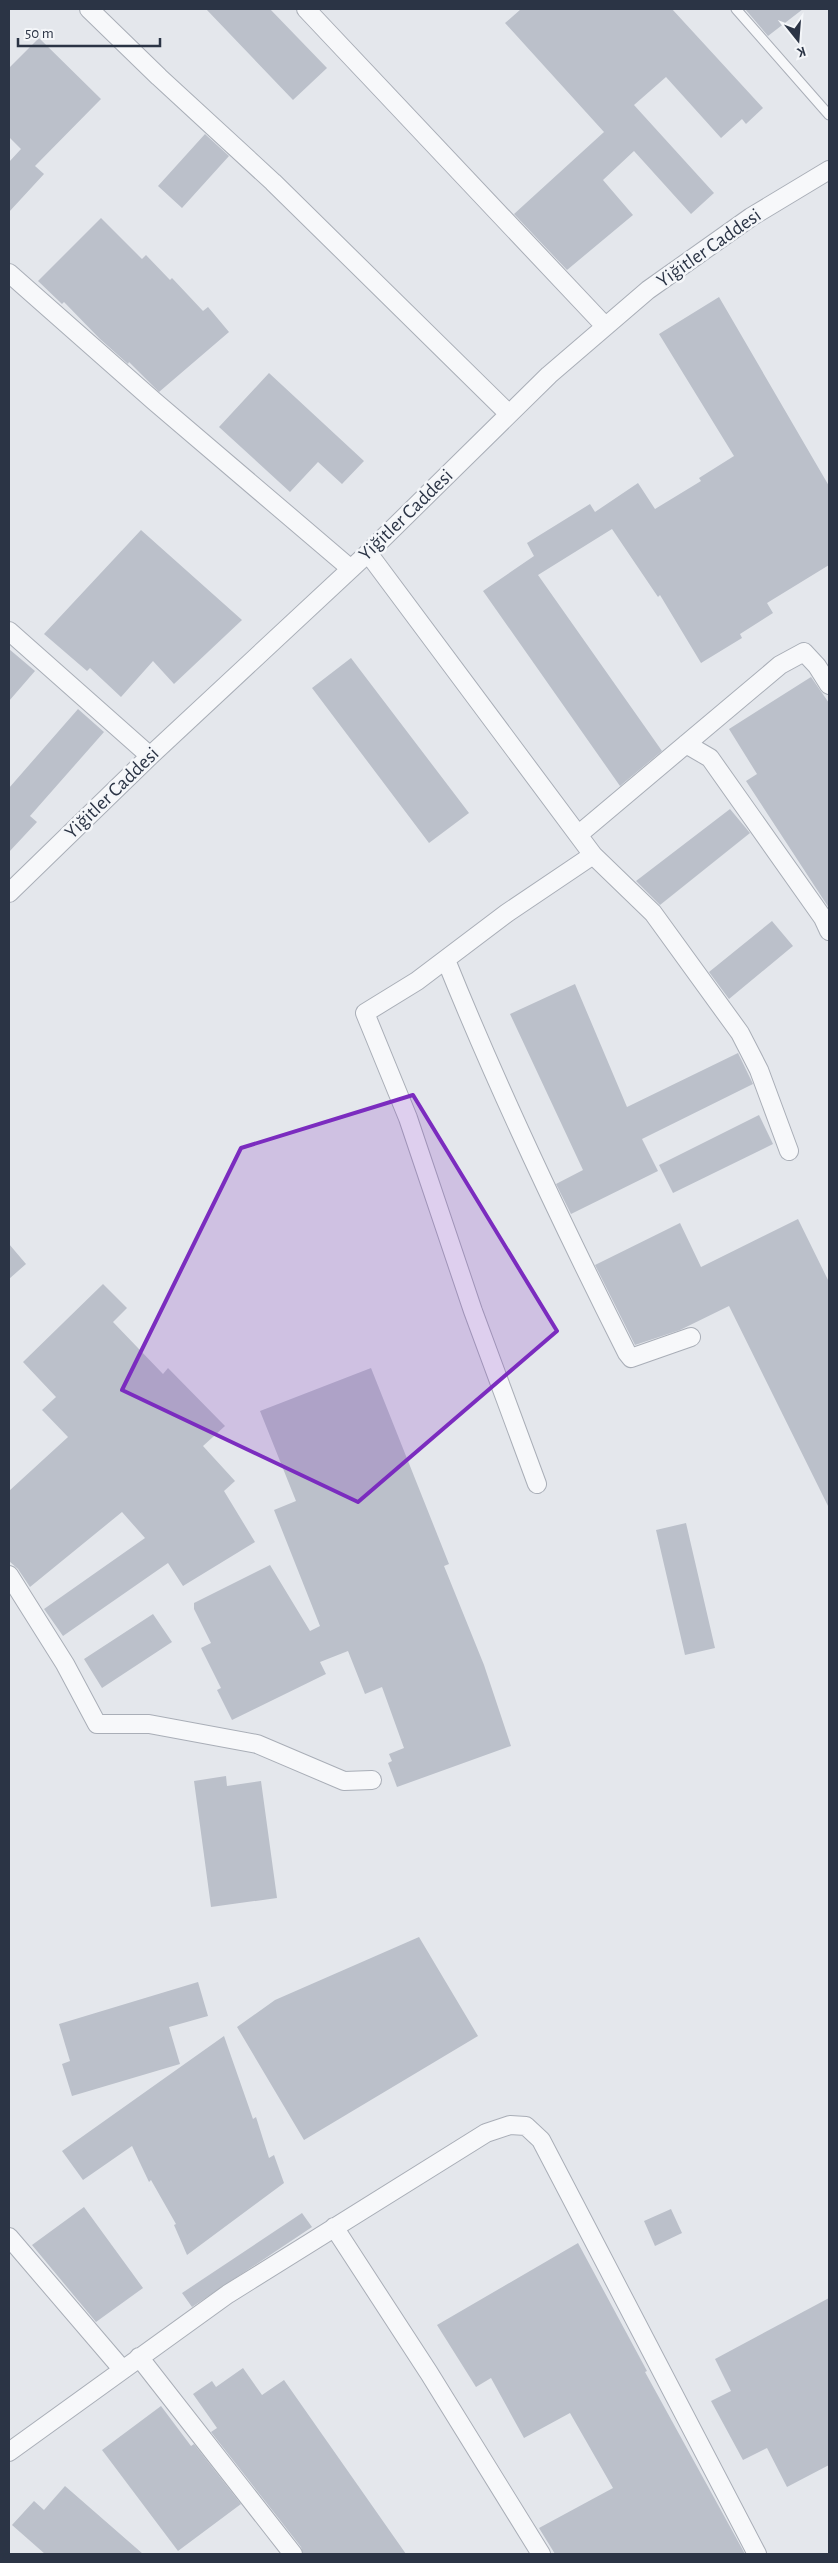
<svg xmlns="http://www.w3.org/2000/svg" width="838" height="2563" font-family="'Alegreya Sans',sans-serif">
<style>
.building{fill:#bbc0ca}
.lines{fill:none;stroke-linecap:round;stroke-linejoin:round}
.service-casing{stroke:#a9aeb7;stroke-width:11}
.minor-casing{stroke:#a9aeb7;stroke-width:20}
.service{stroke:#f7f8fa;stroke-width:9}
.minor{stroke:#f7f8fa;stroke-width:18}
.marked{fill:#7b2cbf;fill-opacity:0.2;stroke:#7b2cbf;stroke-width:4;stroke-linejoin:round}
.labels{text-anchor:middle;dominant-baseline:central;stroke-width:5;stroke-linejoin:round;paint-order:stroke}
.street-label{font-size:20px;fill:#2b3445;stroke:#f4f6f9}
</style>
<rect width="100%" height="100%" fill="#e4e7ec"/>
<path class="building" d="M 206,9 L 270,9 L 327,68 L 293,100 Z
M 521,9 L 672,9 L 763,108 L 746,124 L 742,119 L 721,138 L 666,77 L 634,105 L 714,193 L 691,214 L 634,151 L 603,180 L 633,215 L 567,270 L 514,214 L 604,132 L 505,23 Z
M 745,9 L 803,9 L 768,36 Z
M 39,38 L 101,99 L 35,166 L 44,174 L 9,212 L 9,162 L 21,149 L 9,137 L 9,68 Z
M 205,134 L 229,156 L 182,208 L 158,186 Z
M 101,218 L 142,259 L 146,255 L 170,280 L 172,278 L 203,311 L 208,307 L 229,332 L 159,392 L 129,362 L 128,364 L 100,339 L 64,302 L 62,304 L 38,281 Z
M 719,297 L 829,486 L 829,565 L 767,603 L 773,613 L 740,634 L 742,638 L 701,663 L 660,595 L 658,597 L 612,529 L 538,575 L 662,751 L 620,786 L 483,591 L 534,556 L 527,543 L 590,504 L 595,512 L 638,483 L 655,509 L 701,481 L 699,478 L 734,456 L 659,334 Z
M 269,373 L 364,461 L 342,484 L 318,462 L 290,492 L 219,427 Z
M 141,530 L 242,620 L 174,684 L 153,661 L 121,697 L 90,668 L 87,671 L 44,634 Z
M 9,649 L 35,671 L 9,701 Z
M 351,658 L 469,813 L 429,843 L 312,688 Z
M 811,677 L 829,703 L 829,908 L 746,781 L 757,774 L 729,729 Z
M 78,709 L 104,732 L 30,816 L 37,822 L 9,852 L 9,788 Z
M 730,809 L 750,833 L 660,905 L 636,881 Z
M 772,921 L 793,946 L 729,999 L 709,972 Z
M 575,984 L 627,1107 L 738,1053 L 753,1084 L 642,1139 L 658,1171 L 571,1214 L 556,1184 L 583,1170 L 510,1014 Z
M 759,1115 L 773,1144 L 673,1193 L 659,1165 Z
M 798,1219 L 829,1282 L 829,1508 L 729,1306 L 680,1330 L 635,1345 L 595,1265 L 680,1223 L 701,1267 Z
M 9,1244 L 26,1264 L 9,1279 Z
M 103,1284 L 127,1308 L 113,1322 L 163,1374 L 168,1368 L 225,1426 L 203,1446 L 235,1481 L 224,1491 L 255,1542 L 183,1586 L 168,1563 L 63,1636 L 44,1609 L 145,1538 L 122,1512 L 30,1587 L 18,1569 L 9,1561 L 9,1491 L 68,1437 L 42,1410 L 56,1397 L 23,1362 Z
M 371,1368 L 449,1564 L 444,1566 L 484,1665 L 511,1746 L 397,1787 L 388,1763 L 392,1761 L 389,1754 L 404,1748 L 382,1687 L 365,1694 L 348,1651 L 320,1662 L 326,1674 L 232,1720 L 217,1690 L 221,1688 L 201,1648 L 211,1643 L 194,1609 L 194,1603 L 270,1565 L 310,1631 L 320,1626 L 274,1510 L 296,1501 L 260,1411 Z
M 686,1523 L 715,1648 L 685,1655 L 656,1530 Z
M 153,1614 L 172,1642 L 102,1688 L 84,1659 Z
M 226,1776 L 227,1786 L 261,1781 L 277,1898 L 211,1907 L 194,1781 Z
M 419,1937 L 478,2036 L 304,2140 L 237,2027 L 275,2000 Z
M 198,1982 L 208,2016 L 169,2027 L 180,2064 L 72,2096 L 62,2064 L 70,2061 L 59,2024 Z
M 224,2036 L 253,2119 L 256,2117 L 269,2158 L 274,2155 L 284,2183 L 187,2255 L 174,2225 L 176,2224 L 151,2180 L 149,2182 L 132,2146 L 83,2180 L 62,2151 Z
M 84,2207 L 143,2288 L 96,2322 L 32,2245 Z
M 671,2209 L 682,2233 L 655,2246 L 644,2221 Z
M 302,2213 L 312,2227 L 192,2307 L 182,2293 Z
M 578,2243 L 647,2371 L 645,2372 L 745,2554 L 555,2554 L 539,2528 L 613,2488 L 570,2413 L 524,2438 L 491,2378 L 476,2387 L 437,2325 Z
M 829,2298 L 829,2465 L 787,2487 L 767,2448 L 743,2460 L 711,2401 L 731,2391 L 715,2359 Z
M 243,2368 L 262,2395 L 284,2380 L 406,2554 L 303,2554 L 301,2547 L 211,2432 L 217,2428 L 193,2394 L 212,2381 L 216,2387 Z
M 161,2406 L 191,2446 L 194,2444 L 241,2504 L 178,2551 L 102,2450 Z
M 65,2486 L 143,2554 L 45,2554 L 12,2525 L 34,2501 L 44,2510 Z"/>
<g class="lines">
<g class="service-casing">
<path id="service" d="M 736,9 L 829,115"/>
</g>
<g class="minor-casing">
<path id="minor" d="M 89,9 L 159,77 L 273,182 L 509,414
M 306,9 L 605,326
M 9,273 L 154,401 L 351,569
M 368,553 L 593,855 L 653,913 L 740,1033 L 759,1070 L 789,1151
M 9,631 L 150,756
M 686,744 L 710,758 L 823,918 L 829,931
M 578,835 L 780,665 L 804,652 L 817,666 L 829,685
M 9,893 L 150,756 L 368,553 L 549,375 L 648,290 L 751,217 L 829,170
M 446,960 C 500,1094 562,1224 627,1353 L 631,1358 L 691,1337
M 537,1484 L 473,1311 L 408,1118 L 365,1013 L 417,981 L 507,913 L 593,855
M 9,1575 L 65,1664 L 97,1724 L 149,1724 L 257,1744 L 344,1781 L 372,1780
M 334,2227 L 429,2373 L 541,2554
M 9,2237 L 122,2369
M 139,2357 L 293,2554
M 9,2452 L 228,2294 L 486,2133 L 510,2125 L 526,2126 L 541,2140 L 757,2554"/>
</g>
<use href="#service" class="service"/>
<use href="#minor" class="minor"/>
</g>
<path class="marked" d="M 413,1095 L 557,1331 L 358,1502 L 122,1390 L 241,1148 Z"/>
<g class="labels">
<g class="street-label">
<text transform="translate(709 248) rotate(-35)">Yiğitler Caddesi</text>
<text transform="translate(406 515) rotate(-44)">Yiğitler Caddesi</text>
<text transform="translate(112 793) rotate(-44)">Yiğitler Caddesi</text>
</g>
</g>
<rect width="838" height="2563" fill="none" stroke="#2b3445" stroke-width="20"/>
<g transform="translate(798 40) rotate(163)" stroke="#f4f6f9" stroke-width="4" paint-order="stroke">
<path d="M0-4L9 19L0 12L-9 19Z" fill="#2b3445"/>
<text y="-8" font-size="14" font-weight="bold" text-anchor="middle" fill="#2b3445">K</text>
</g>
<path d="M18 38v8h142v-8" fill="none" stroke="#2b3445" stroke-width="2.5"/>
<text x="25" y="38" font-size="15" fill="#2b3445" stroke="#f4f6f9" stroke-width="4" paint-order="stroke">50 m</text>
</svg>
